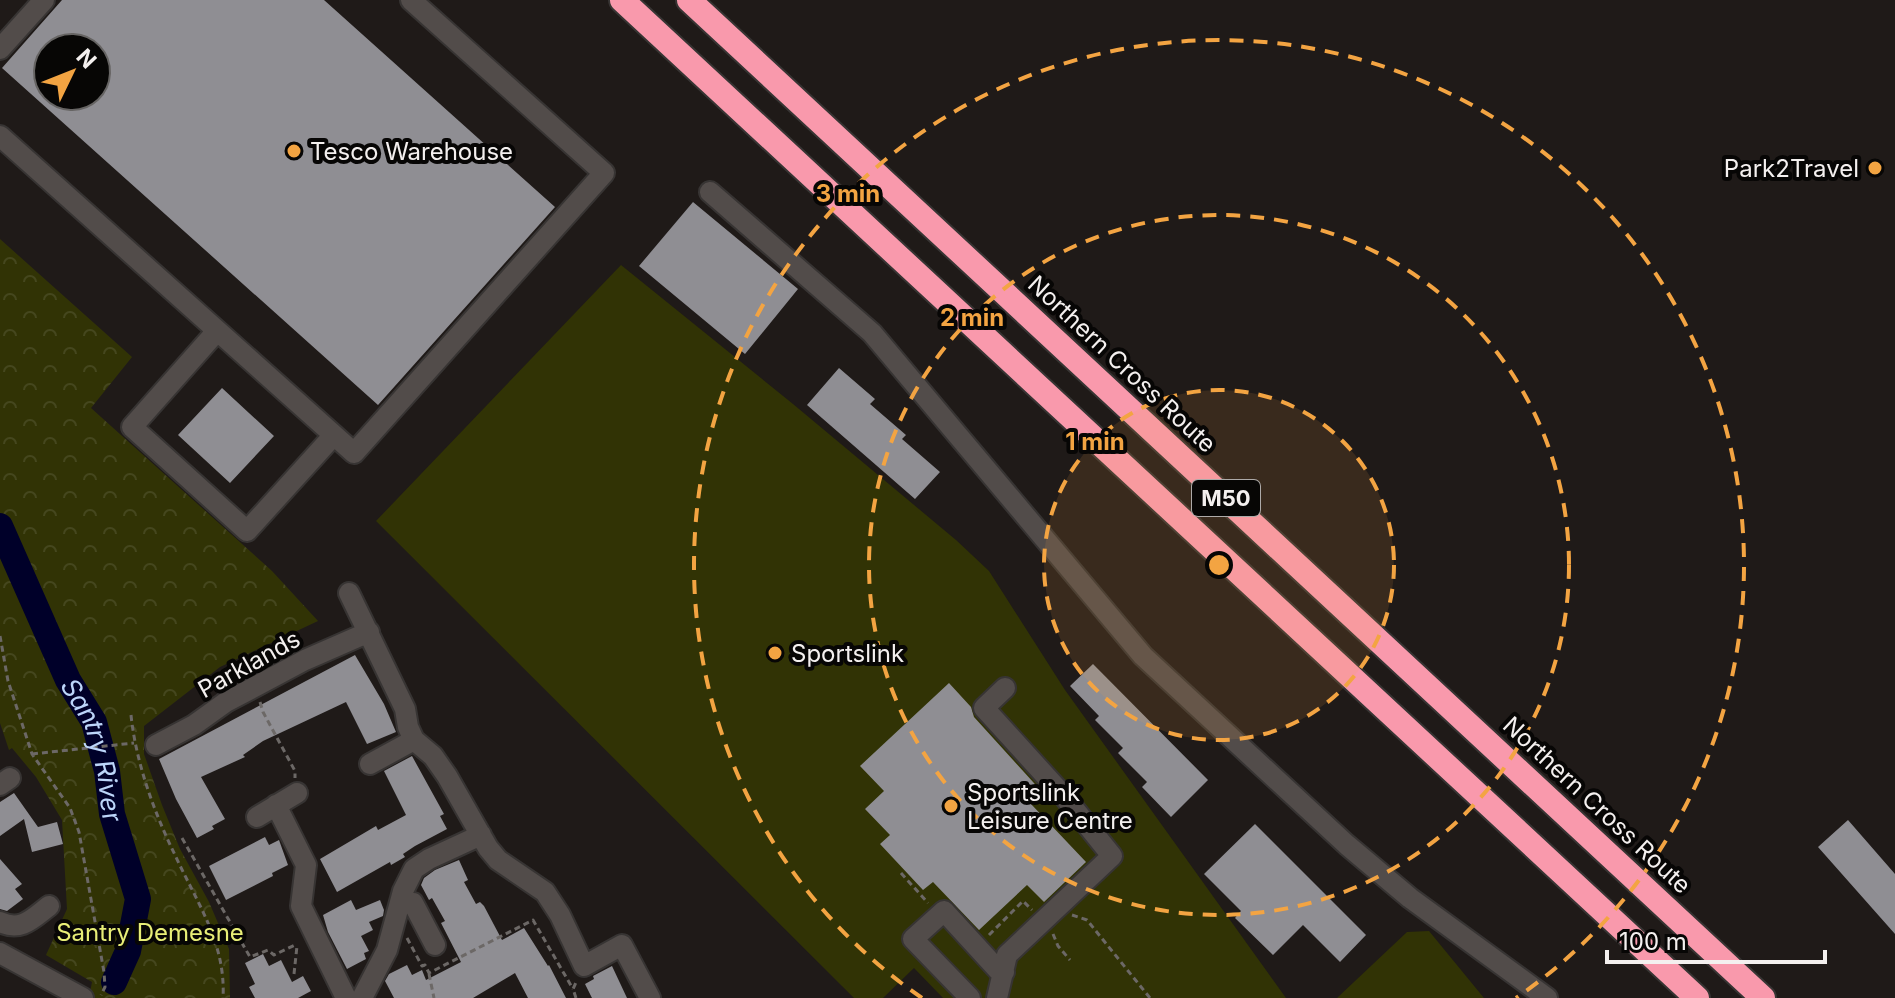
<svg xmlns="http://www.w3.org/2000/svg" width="1895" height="998" font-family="Inter,sans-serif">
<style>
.forest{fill:url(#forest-crowns)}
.pitch{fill:#313305}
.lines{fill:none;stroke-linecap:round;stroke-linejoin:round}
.river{stroke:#000029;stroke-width:26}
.building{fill:#8f8e93;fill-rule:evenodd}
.minor-casing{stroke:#373433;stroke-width:24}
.highway-casing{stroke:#373433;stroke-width:28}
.path{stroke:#6c6866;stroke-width:3;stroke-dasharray:6 4;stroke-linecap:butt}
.minor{stroke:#524c4a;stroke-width:20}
.highway{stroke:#f999ac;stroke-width:24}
.ring{fill:none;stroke:#f3a442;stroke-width:4;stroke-dasharray:14 10}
.poi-dot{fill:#f3a442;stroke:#070605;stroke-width:3}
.labels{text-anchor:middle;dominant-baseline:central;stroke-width:8;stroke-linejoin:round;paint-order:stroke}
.shield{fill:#070605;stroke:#adaaa9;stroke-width:2}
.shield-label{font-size:22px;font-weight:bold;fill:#f4f0ef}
.poi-label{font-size:24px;fill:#f4f0ef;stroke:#070605;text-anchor:start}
.street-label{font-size:24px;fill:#f4f0ef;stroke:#070605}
.park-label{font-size:24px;fill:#e8ee77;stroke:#070605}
.water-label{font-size:26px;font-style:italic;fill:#bcd5f9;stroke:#070605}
.centre{fill:#f3a442;stroke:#070605;stroke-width:4}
.ring-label{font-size:24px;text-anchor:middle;font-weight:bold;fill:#f3a442;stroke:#070605;stroke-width:8;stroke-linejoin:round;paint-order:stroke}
</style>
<defs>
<pattern id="forest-crowns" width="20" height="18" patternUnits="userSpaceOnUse" patternTransform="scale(2)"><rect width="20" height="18" fill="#313305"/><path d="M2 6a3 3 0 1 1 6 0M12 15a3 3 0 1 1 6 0" fill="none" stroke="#45471e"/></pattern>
</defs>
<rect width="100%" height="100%" fill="#1f1a18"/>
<path class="forest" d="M 0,239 L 132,357 L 91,408 L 272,571 L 318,621 L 220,667 L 144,726 L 144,754 L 162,805 L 180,849 L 209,902 L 229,949 L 230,998 L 89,998 L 92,982 L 46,955 L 67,909 L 62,820 L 36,777 L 12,748 L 9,750 L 0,723 Z"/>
<path class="pitch" d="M 621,265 L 793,404 L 956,540 L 989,571 L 1065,690 L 1286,998 L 943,998 L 914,968 L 883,998 L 854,998 L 376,521 Z
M 1429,931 L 1484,998 L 1337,998 L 1407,932 Z"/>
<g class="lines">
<path class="river" id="s1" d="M 0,526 L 68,680 L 94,722 L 107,771 L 112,814 L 138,899 L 128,951 L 114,982"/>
</g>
<path class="building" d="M 62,0 L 324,0 L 555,207 L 378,405 L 2,68 ZM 48,48 L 96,48 L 96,96 L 48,96 Z
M 693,202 L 798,289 L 745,354 L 639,266 Z
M 839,368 L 875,399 L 870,404 L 906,435 L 902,439 L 940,472 L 915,499 L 807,405 Z
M 222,388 L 274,436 L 230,483 L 178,435 Z
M 355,655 L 384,704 L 396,732 L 367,744 L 346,702 L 263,741 L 243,755 L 245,757 L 201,777 L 225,819 L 212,826 L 214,829 L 197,838 L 176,799 L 159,759 Z
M 1093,664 L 1208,780 L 1171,817 L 1142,787 L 1147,782 L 1118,753 L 1123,748 L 1095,720 L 1099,716 L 1070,686 Z
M 949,683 L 971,707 L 974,717 L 1043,793 L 1031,804 L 1086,862 L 1044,902 L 1027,885 L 979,930 L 933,882 L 923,890 L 880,844 L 890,835 L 865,809 L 884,791 L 860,766 Z
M 412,756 L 444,814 L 440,816 L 447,829 L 415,846 L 403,854 L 405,857 L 391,865 L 390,862 L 337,892 L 320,859 L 376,826 L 378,830 L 406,815 L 384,771 Z
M 14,793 L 38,827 L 57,822 L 63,844 L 32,852 L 24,819 L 0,836 L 0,802 Z
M 1848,820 L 1895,874 L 1895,934 L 1818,847 Z
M 1255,824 L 1366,935 L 1340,962 L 1303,925 L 1273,955 L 1235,918 L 1241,911 L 1204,874 Z
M 265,837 L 269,845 L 279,840 L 288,865 L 272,873 L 273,876 L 226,900 L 209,866 Z
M 0,859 L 22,884 L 15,889 L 23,899 L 7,911 L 0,909 Z
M 459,860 L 468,880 L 464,882 L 476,904 L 480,902 L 484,906 L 502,940 L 524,928 L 548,966 L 549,965 L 566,998 L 528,998 L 515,973 L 473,998 L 394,998 L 385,981 L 389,974 L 407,965 L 412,975 L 422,970 L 426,980 L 461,962 L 441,923 L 445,921 L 432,898 L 429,900 L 421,885 L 424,878 L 435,870 Z
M 351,900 L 356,910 L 380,900 L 384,910 L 383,916 L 369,922 L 373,930 L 361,936 L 369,951 L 364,953 L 366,959 L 347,969 L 328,932 L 323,915 Z
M 263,954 L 269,966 L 281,960 L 292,982 L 303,976 L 311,991 L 298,998 L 255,998 L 249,987 L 255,984 L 245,963 Z
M 612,966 L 627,998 L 592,998 L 585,984 L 594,979 L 593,976 Z"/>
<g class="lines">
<g class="minor-casing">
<path id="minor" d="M 0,49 L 44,0
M 0,136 L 354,453 L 604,173 L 411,0
M 710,192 L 872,333 L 1143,656 L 1347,845 L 1410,898 L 1547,998
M 217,331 L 132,427 L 247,531 L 334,435
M 349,593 L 405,709 L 408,727 L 414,740 L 433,756 L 447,776 L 488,848 L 498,860 L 545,892 L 560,915 L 584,966 L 622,945 L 650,998
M 156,745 L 194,725 L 226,702 L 305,660 L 369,632
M 370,764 L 414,740
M 0,785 L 10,778
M 276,805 L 306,865 L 301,906 L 346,998
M 257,817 L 297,793
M 400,904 L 413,903 L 435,945
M 0,922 C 21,932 32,919 49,906
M 0,953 L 83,998
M 362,998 L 387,950 L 403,891 L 414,869 L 429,859 L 481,835
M 970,998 L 913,939 L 944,911 L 998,970 L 1004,972
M 997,998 L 1007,955 L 1112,856 L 1063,795 L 984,708 L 1005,688"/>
</g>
<g class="highway-casing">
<path id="highway" d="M 622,0 L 1697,998
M 689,0 L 1763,998"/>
</g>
<path class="path" d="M 0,636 L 8,681 L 32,754 L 70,808 L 79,832 L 104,972 L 105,987 L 101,995
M 260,702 L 263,712 L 295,771 L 295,778
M 131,715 C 136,763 154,812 175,855 C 197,903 226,943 223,998
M 32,754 L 134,743
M 182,838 L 250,957 L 268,950 L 274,955 L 297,944
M 901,873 L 928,903
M 1072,915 L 1087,920 L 1150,998
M 1053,934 L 1058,946 L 1070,960
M 989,935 L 1023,901 L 1032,910
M 407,938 L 422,966 L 425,965 L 429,973 L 533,920 L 573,989
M 294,974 L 297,946
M 429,974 L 434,998
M 576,998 L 573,989 L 577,980"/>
<use href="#minor" class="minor"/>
<use href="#highway" class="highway"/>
</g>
<circle cx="1219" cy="565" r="175" fill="#f3a442" fill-opacity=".12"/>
<g class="ring">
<circle cx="1219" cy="565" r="175"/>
<circle cx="1219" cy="565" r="350"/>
<path d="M922 998A525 525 0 1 1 1516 998"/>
</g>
<g class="poi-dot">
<circle cx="294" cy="151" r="8"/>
<circle cx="1875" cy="168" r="8"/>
<circle cx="775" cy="653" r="8"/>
<circle cx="951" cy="806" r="8"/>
</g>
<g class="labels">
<rect class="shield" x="1192" y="480" width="68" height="36" rx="6"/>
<g class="shield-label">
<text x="1226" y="498">M50</text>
</g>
<g class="poi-label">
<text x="310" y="151">Tesco Warehouse</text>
<text x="1859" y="168" text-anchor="end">Park2Travel</text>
<text x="791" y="653">Sportslink</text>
<text x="967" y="792">Sportslink<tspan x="967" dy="28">Leisure Centre</tspan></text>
</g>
<g class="street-label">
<text transform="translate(1122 364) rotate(43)">Northern Cross Route</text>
<text transform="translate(249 664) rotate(-29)">Parklands</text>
<text transform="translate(1597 805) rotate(43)">Northern Cross Route</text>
</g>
<g class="park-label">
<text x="150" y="932">Santry Demesne</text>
</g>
<g class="water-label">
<text stroke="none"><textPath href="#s1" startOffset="244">Santry River</textPath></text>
</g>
</g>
<circle cx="1219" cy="565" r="12" class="centre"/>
<g class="ring-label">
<text x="848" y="202">3 min</text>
<text x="972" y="326">2 min</text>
<text x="1095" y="450">1 min</text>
</g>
<g transform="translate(72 72) rotate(47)"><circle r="38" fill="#070605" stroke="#666463" stroke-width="2"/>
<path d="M0-6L14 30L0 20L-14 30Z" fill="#f3a442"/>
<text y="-12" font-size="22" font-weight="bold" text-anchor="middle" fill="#f4f0ef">N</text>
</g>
<path d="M1607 950v12h218v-12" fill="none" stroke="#f4f0ef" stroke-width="4"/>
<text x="1619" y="950" font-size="24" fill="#f4f0ef" stroke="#070605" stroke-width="6" paint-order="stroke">100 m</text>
</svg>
